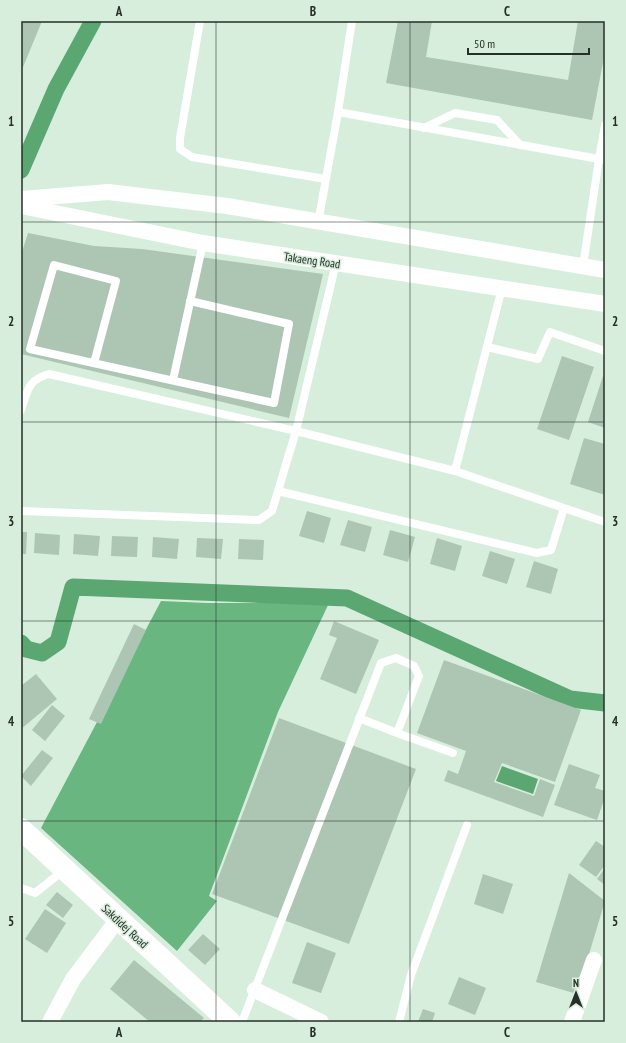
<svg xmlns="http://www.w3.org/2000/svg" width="626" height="1043" font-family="'PT Sans Narrow',sans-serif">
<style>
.forest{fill:#69b680}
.water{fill:#5aa772}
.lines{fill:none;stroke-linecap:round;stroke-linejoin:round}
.canal{stroke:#5aa772;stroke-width:17}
.building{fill:#adc5b3}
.lane{stroke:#fff;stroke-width:8}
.street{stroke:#fff;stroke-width:16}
.secondary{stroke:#fff;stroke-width:22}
.grid{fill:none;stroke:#262f28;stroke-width:1;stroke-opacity:0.55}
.labels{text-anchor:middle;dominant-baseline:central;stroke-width:3;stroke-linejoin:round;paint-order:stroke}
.street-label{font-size:12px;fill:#262f28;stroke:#d6eedb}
.neatline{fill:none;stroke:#262f28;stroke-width:1.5}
.grid-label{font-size:13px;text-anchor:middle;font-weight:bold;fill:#262f28}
</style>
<rect width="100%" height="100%" fill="#d6eedb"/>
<path class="forest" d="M 161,601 L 207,603 L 329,603 L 278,712 L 209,896 L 217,901 L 177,951 L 41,828 Z"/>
<path class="water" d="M 502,766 L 538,779 L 533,794 L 496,781 Z"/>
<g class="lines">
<path class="canal" d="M 21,170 L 56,89 L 93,21
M 21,643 L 26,649 L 42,653 L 58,642 L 73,587 L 347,598 L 570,699 L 605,703"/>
</g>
<path class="building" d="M 21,21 L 42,21 L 21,72 Z
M 398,21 L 432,21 L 426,57 L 568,80 L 578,21 L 605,21 L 605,52 L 592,120 L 386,83 Z
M 28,233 L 94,246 L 142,249 L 323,274 L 289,418 L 21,354 L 21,255 Z
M 562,356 L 594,367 L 569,440 L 537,429 Z
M 603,376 L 605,377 L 605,428 L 588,422 Z
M 584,438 L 605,444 L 605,495 L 570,484 Z
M 307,511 L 331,518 L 324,543 L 299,536 Z
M 348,520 L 372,527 L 365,552 L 340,545 Z
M 390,530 L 415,537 L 408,562 L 383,555 Z
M 21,532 L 27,532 L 26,554 L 21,554 Z
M 35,533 L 60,535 L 59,555 L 34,553 Z
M 74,534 L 100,536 L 98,556 L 73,554 Z
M 112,536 L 138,537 L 137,557 L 111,556 Z
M 153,537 L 179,539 L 177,559 L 152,557 Z
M 197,538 L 223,539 L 221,559 L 196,557 Z
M 437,538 L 462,546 L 455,571 L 430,564 Z
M 239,539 L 264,540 L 263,560 L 238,559 Z
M 490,551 L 515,559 L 507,584 L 482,576 Z
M 534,561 L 558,569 L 551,594 L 526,587 Z
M 334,621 L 379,640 L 356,694 L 320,679 L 337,638 L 329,635 Z
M 134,624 L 146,630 L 101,724 L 89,719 Z
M 444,660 L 581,710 L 555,782 L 502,763 L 494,782 L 534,796 L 540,779 L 555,785 L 543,817 L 444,781 L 448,770 L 458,774 L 466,751 L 417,733 Z
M 36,674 L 57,699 L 21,729 L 21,686 Z
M 52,705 L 65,716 L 45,741 L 32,730 Z
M 279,718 L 416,769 L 349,944 L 212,894 Z
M 42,750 L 53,758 L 31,786 L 21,776 Z
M 569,764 L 600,775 L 595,788 L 605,791 L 605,797 L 597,820 L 554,805 Z
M 596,841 L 605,847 L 605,865 L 596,877 L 579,865 Z
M 605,868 L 605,885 L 597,879 Z
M 569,873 L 605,901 L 577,994 L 536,982 Z
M 483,874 L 513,884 L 503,914 L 474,904 Z
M 57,892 L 73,905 L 63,918 L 46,905 Z
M 45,909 L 66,923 L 47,953 L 25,939 Z
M 203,934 L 220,949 L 205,965 L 188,950 Z
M 307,942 L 336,953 L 321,993 L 292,983 Z
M 134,960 L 204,1018 L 200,1022 L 150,1022 L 110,989 Z
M 459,977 L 486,988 L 475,1015 L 448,1004 Z
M 423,1009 L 435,1013 L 432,1022 L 418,1022 Z"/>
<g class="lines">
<path class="lane" d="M 200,21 L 180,138 L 180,149 L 192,157 L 326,179
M 338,112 L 352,21
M 605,125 L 599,159 L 605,160
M 424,128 L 455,113 L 497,120 L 520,145
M 318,223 L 338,112 L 599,159 L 583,266
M 487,347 L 538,359 L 550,332 L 605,351
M 94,363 L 116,281 L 54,265 L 30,349 L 274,403 L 289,324 L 190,301
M 173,380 L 203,243
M 21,410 C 28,391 27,380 49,374 L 296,431 L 455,471 L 605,522
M 455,471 L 502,288
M 278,491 L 537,553 L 551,550 L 564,508
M 21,511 L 259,520 L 272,511 L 296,431 L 336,263
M 397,733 L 453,753
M 21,888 L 35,893 L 64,870
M 242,1022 L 381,663 L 396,658 L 414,666 L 419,676 L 397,733 L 359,718
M 399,1022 L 411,975 L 467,825"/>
<path class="street" d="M 21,199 L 108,192 L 227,206 L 605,270
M 21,206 L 203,243 L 605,304
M 255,990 L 321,1022
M 50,1022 L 73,979 L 118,919
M 572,1022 L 594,960"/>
<path class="secondary" d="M 21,829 L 230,1022"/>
</g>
<path class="grid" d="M 216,21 L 216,1022M 410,21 L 410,1022M 21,222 L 605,222M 21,422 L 605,422M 21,621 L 605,621M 21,821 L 605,821"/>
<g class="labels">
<g class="street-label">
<text transform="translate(312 260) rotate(8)">Takaeng Road</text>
<text transform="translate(125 926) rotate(43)">Sakdidej Road</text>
</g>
</g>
<rect width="626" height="1043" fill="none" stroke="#d6eedb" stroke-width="44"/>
<g transform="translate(576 993)" stroke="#d6eedb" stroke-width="3" paint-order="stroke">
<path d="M0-3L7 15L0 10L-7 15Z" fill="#262f28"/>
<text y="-6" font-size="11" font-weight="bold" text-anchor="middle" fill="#262f28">N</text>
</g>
<path d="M468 48v6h121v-6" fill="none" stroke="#262f28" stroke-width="2"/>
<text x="474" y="48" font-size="12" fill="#262f28" stroke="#d6eedb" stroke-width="3" paint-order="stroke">50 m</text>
<rect x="22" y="22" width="582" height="999" class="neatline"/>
<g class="grid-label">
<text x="119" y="16">A</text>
<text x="313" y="16">B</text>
<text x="507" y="16">C</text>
<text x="11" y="126">1</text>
<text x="615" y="126">1</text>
<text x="11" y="326">2</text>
<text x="615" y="326">2</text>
<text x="11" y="526">3</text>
<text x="615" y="526">3</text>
<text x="11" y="726">4</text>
<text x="615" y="726">4</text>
<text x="11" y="926">5</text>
<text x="615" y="926">5</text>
<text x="119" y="1037">A</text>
<text x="313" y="1037">B</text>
<text x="507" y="1037">C</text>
</g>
</svg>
